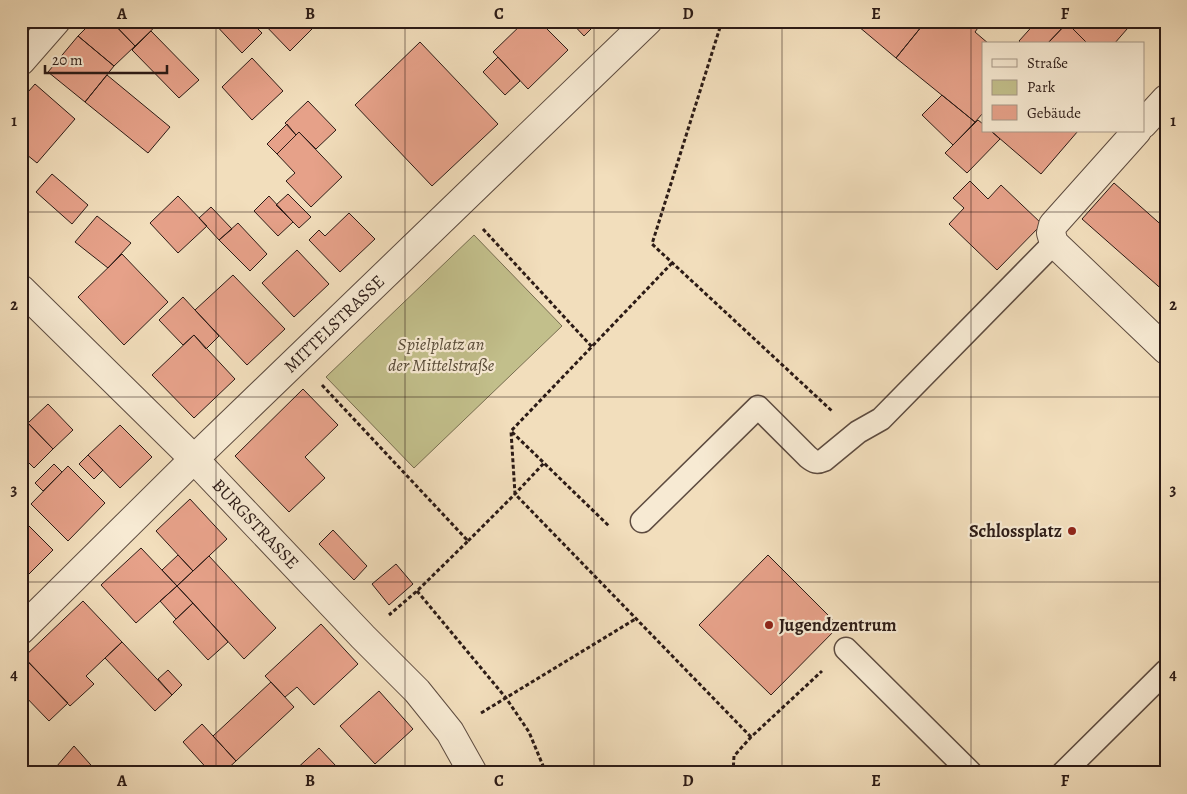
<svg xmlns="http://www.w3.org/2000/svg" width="1187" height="794" font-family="Alegreya,serif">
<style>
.green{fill:#c2bf8b;stroke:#776d50}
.building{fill:#e6a189;stroke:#2c1b16}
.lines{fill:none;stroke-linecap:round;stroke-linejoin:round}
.lane-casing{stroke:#5e4c40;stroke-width:25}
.street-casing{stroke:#5e4c40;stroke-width:30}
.path{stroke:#2c1b16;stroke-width:3;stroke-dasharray:4 2.5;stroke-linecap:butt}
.lane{stroke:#f7ead3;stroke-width:22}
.street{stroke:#f7ead3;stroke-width:28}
.grid{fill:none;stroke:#2c1b16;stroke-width:1;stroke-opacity:0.55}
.poi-dot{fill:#8f2418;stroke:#f7ead3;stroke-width:2}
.labels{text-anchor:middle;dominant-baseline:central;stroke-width:4.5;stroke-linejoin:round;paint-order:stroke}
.street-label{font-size:18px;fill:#2c1b16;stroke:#f7ead3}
.park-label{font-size:18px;font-style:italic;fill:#594c39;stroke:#f7ead3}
.poi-label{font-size:18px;font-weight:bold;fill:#2c1b16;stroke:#f7ead3;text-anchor:end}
.neatline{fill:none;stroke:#2c1b16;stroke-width:2}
.grid-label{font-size:16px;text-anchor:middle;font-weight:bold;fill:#2c1b16}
</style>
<rect width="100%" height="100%" fill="#f2debc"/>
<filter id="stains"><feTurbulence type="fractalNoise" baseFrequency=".004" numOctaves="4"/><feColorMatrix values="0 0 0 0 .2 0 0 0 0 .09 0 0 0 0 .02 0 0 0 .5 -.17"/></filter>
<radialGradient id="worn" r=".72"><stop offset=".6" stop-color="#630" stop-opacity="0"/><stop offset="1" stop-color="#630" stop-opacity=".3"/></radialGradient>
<path class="green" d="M 474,235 L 562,326 L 414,468 L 326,377 Z"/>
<path class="building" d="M 93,21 L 111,21 L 135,46 L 114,66 L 78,36 Z
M 111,21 L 161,21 L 135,46 Z
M 212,21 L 250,21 L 262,33 L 242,53 Z
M 261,21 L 318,21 L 319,22 L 290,51 Z
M 525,21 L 539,21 L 568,50 L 528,89 L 493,52 Z
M 570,21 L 599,21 L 584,36 Z
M 852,21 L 926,21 L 896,58 Z
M 926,21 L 983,21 L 975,32 L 989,44 L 983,44 L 983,113 L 975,122 L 896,58 Z
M 1037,21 L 1065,21 L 1067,23 L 1047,44 L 1022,44 L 1019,41 Z
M 1069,21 L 1134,21 L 1114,44 L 1088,44 L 1067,23 Z
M 1067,23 L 1088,44 L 1047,44 Z
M 151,31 L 199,80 L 179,98 L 132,50 Z
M 78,36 L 114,66 L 85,102 L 48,72 Z
M 420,42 L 498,124 L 432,186 L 355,105 Z
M 498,57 L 520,81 L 505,95 L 483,72 Z
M 252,58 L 283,91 L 252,120 L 222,87 Z
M 107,75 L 170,127 L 148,153 L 85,102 Z
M 35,84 L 75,119 L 37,163 L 21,150 L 21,100 Z
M 942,95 L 975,122 L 953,145 L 922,115 Z
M 308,101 L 336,130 L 316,149 L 299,132 L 296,135 L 285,123 Z
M 978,120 L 983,124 L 983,131 L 991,131 L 1000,139 L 967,173 L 945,153 Z
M 287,124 L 296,135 L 277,154 L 267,144 Z
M 991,131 L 1078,131 L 1041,174 Z
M 299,132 L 342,177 L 311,207 L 286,181 L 295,173 L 277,154 Z
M 52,174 L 88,205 L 72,224 L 36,192 Z
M 970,181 L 988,199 L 1001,185 L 1042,224 L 997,270 L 949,224 L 964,208 L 953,198 Z
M 1114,183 L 1166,229 L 1166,293 L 1082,219 Z
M 288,194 L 311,217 L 299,228 L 276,205 Z
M 178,196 L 207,226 L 178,253 L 150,223 Z
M 269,196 L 293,222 L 278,236 L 254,211 Z
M 211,207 L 232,229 L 219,240 L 199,218 Z
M 349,213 L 375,239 L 340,272 L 309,240 L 319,230 L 325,236 Z
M 97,216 L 131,243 L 108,268 L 75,242 Z
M 238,223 L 267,254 L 250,271 L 219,240 Z
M 297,250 L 329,284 L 294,317 L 262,283 Z
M 122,254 L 168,302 L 124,345 L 78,297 Z
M 233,275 L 285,329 L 247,365 L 195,310 Z
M 183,297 L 219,336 L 206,349 L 194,335 L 183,345 L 159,320 Z
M 194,335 L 235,379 L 194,418 L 152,375 Z
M 303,389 L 338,425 L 305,457 L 325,478 L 289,512 L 235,456 Z
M 48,404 L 73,430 L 53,449 L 28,423 Z
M 21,416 L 53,449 L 34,468 L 21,455 Z
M 120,425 L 152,457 L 120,488 L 88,455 Z
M 88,455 L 103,470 L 94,479 L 79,464 Z
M 54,464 L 62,472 L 43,491 L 35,483 Z
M 68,466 L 105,503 L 68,541 L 31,504 Z
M 190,499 L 227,539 L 193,571 L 156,531 Z
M 21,518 L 53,550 L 21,582 Z
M 333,530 L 367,566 L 354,580 L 319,544 Z
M 141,548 L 177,586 L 136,623 L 101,585 Z
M 178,555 L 193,571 L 177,586 L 162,570 Z
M 768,555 L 839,626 L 771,695 L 699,625 Z
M 209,556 L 276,628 L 244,659 L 177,586 Z
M 396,564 L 413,584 L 389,605 L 372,584 Z
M 177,586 L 193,603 L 176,619 L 160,601 Z
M 83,601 L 122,642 L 86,676 L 94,684 L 70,706 L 24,657 Z
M 193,603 L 228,642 L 208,660 L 173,622 Z
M 321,624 L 358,664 L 314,705 L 297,687 L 285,697 L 265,676 Z
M 122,642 L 172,695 L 155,711 L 105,658 Z
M 28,662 L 68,703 L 49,721 L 21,692 L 21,669 Z
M 168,670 L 182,685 L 172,695 L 158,679 Z
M 271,682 L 294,707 L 236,761 L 213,736 Z
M 379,691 L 413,729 L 375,764 L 340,726 Z
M 202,724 L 236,761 L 223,773 L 211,773 L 183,742 Z
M 74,746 L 98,773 L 51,773 Z
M 319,748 L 336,766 L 328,773 L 292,773 Z"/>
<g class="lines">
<g class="lane-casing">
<path id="lane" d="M 642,521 L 758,407 L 808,457 C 814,462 817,463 824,460 L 858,432 L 881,419 L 1054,243
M 846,649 L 971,773
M 1063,773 L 1166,671"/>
</g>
<g class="street-casing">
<g id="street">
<path d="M 21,61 L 56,21"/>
<path d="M 1143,124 L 1166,99"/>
<path d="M 1137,131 L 1053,225 L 1051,233 L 1054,243 L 1166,350"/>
<path id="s1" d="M 21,289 L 194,459 L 363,637 L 417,691 L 450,732 L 473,773"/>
<path id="s2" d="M 21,630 L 194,459 L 648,21"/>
</g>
</g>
<path class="path" d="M 722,21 L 652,244 L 832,411
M 483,229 L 592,347
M 672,263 L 511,431 L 515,494 L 751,737
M 322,385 L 468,541 L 417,591 L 389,615
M 512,432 L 610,527
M 468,541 L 515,494 L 544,463
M 417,591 L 506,698 L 529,732 L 546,773
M 481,713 L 637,618
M 733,773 L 734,756 L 751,737 L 822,671"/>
<use href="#lane" class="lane"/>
<use href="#street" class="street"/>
</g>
<path class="grid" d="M 216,21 L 216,773M 405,21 L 405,773M 594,21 L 594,773M 782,21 L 782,773M 971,21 L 971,773M 21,212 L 1166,212M 21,397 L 1166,397M 21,582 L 1166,582"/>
<g class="poi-dot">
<circle cx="1072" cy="531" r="5"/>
<circle cx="769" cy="625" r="5"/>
</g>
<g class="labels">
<g class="street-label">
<text stroke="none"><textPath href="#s2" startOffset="438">MITTELSTRASSE</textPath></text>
<text stroke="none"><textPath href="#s1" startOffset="332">BURGSTRASSE</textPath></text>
</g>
<g class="park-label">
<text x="441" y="344">Spielplatz an<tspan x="441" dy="21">der Mittelstraße</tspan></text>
</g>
<g class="poi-label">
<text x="1062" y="531">Schlossplatz</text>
<text x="779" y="625" text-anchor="start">Jugendzentrum</text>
</g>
</g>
<rect width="1187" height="794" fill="none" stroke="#f2debc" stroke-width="55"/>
<rect x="982" y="42" width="162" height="90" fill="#f7ead3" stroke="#a69787"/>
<rect x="992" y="59" width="25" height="8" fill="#f7ead3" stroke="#a69787"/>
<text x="1027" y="68" font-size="15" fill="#2c1b16">Straße</text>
<rect x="992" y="80" width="25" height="15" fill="#c2bf8b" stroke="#a69787"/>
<text x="1027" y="92" font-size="15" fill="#2c1b16">Park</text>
<rect x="992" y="105" width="25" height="15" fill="#e6a189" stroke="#a69787"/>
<text x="1027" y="118" font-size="15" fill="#2c1b16">Gebäude</text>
<path d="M45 65v8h122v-8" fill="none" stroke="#2c1b16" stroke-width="2.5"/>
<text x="52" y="65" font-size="15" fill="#2c1b16" stroke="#f7ead3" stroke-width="4" paint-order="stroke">20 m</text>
<rect x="28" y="28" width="1132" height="738" class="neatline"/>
<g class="grid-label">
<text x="122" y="19">A</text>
<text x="310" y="19">B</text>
<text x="499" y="19">C</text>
<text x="688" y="19">D</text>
<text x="876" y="19">E</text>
<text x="1065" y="19">F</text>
<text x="14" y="126">1</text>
<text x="1173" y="126">1</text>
<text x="14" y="310">2</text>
<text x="1173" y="310">2</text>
<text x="14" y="495">3</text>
<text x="1173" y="495">3</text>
<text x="14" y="680">4</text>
<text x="1173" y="680">4</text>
<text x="122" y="786">A</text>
<text x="310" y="786">B</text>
<text x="499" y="786">C</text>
<text x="688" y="786">D</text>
<text x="876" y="786">E</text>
<text x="1065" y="786">F</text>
</g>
<rect width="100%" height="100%" filter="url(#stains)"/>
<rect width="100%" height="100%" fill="url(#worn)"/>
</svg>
